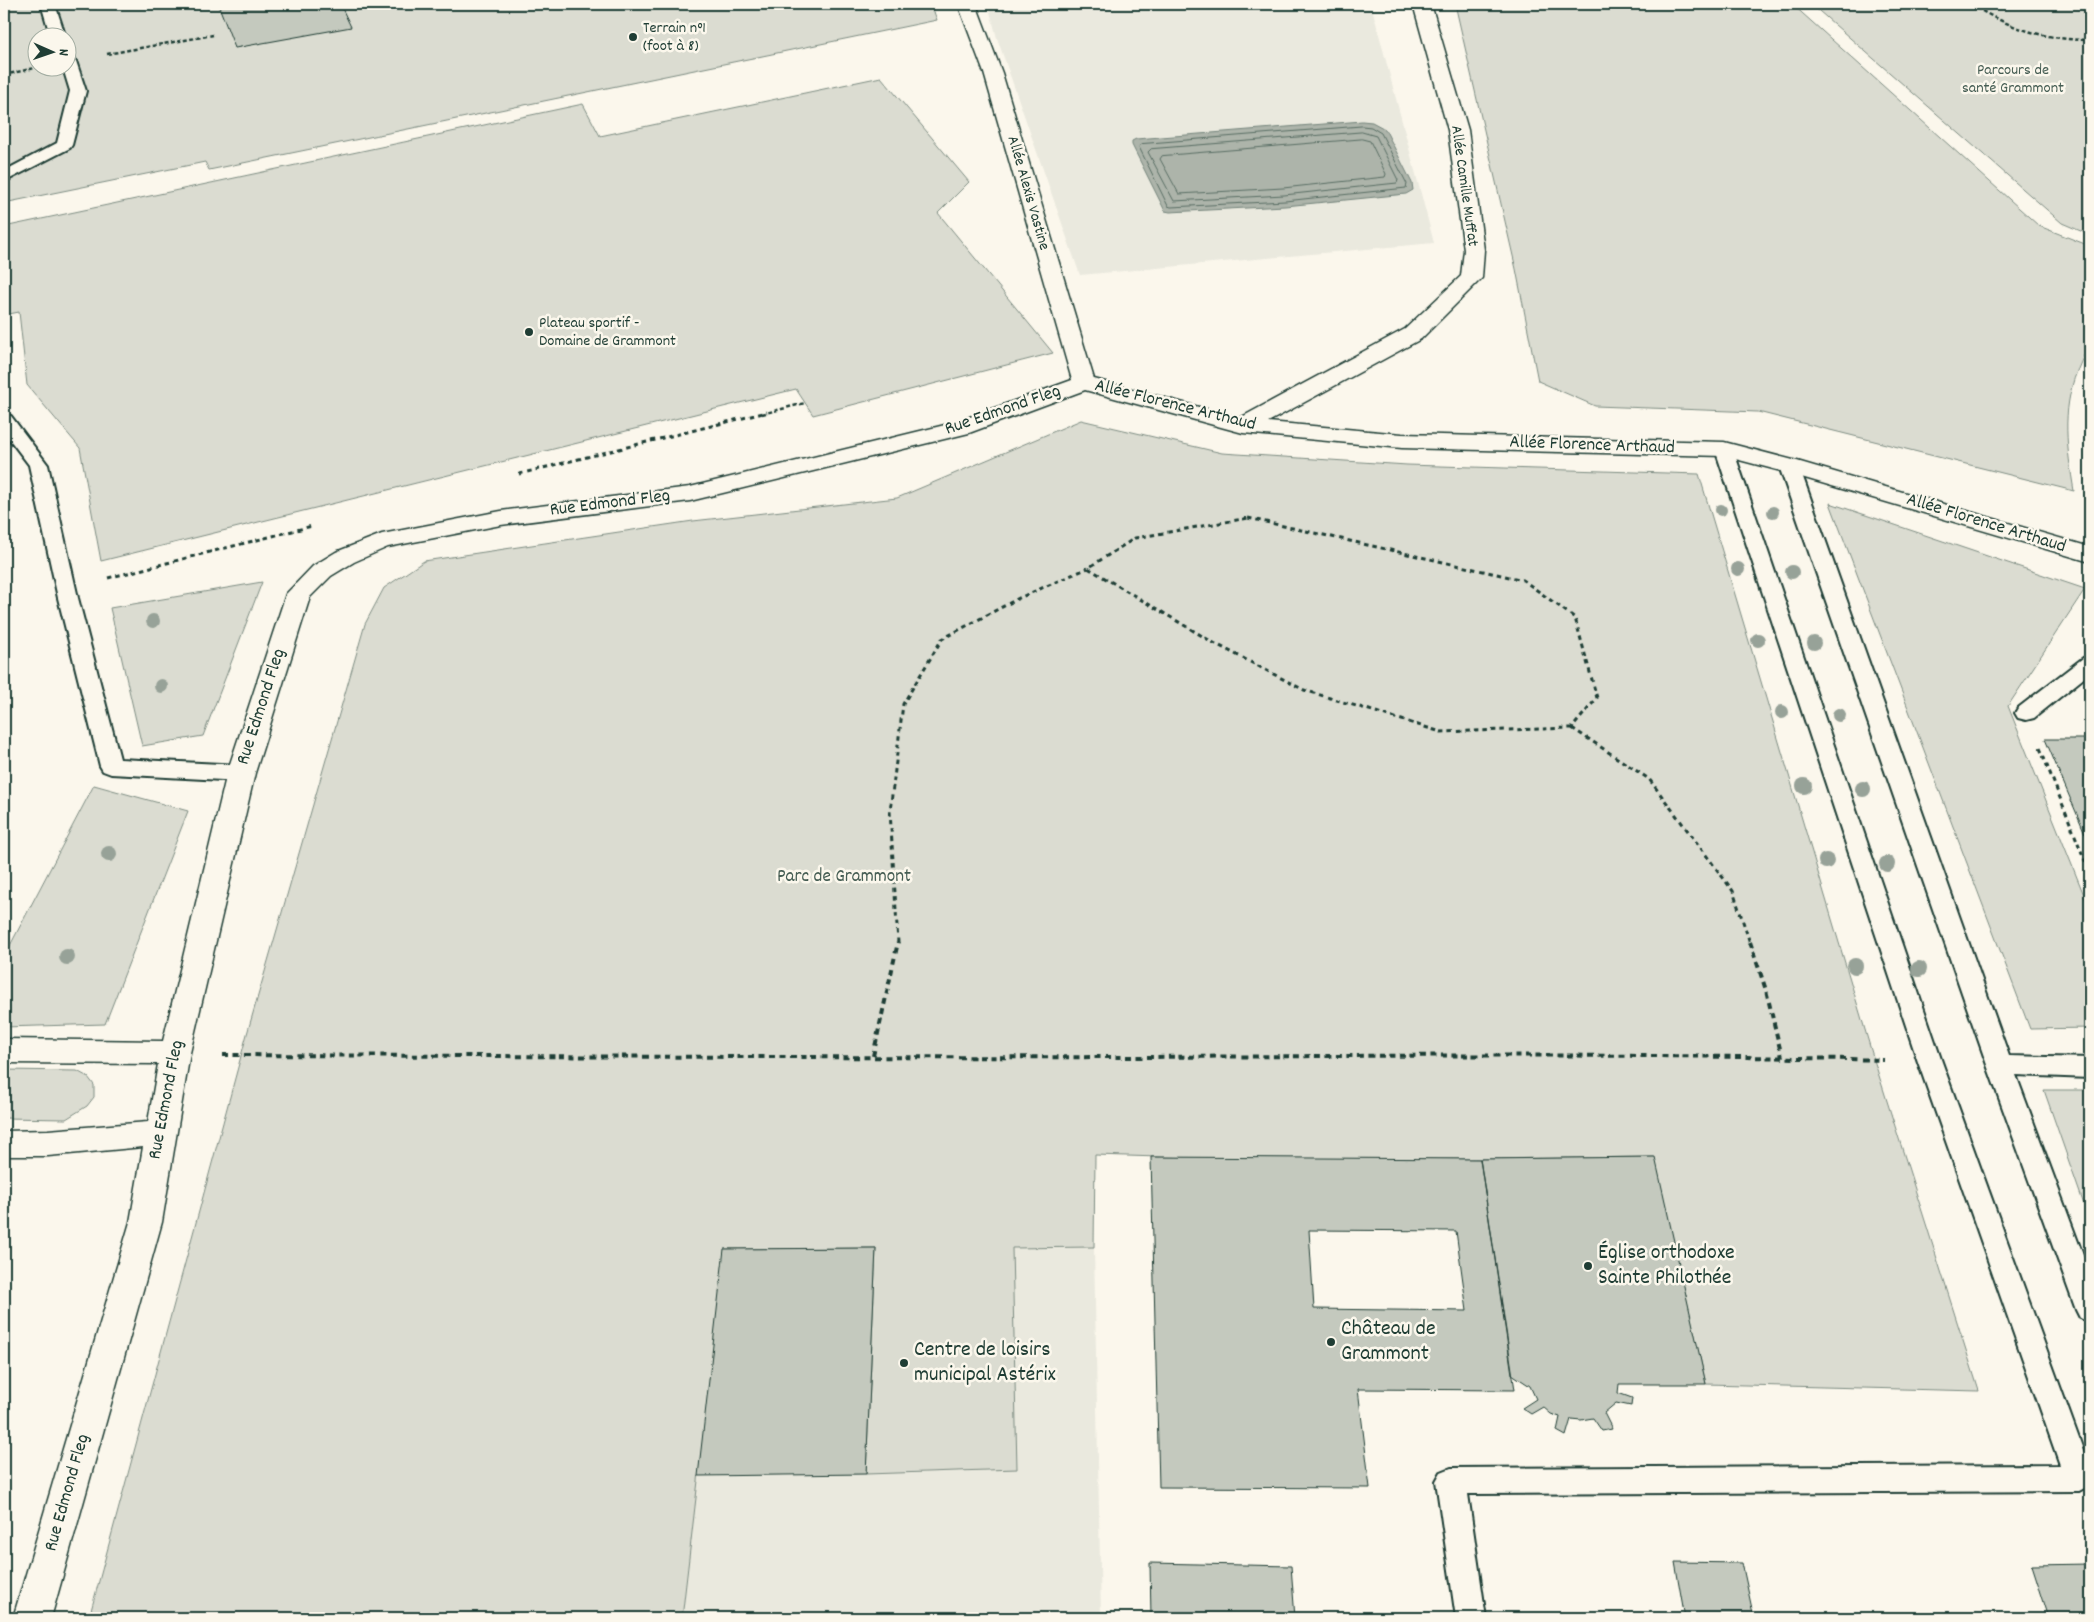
<svg xmlns="http://www.w3.org/2000/svg" width="2094" height="1622" font-family="Dekko,sans-serif">
<style>
.built{fill:#eae9de}
.green{fill:#dbdcd1;stroke:#7d8c82;fill-rule:evenodd}
.water{fill:#adb4aa;stroke:#74847b}
.lines{fill:none;stroke-linecap:round;stroke-linejoin:round}
.shore{stroke:#586d63;stroke-width:1}
.building{fill:#c4c9be;stroke:#1f3d34;fill-rule:evenodd}
.lane-casing{stroke:#1f3d34;stroke-width:4}
.street-casing{stroke:#1f3d34;stroke-width:3}
.path-far2{stroke:#1f3d34;stroke-width:2.5;stroke-dasharray:4 2.5;stroke-linecap:butt}
.path-far1{stroke:#1f3d34;stroke-width:3;stroke-dasharray:4.5 4;stroke-linecap:butt}
.path{stroke:#1f3d34;stroke-width:4;stroke-dasharray:6 4.5;stroke-linecap:butt}
.lane{fill:#fbf7ec;fill-rule:evenodd}
.street{fill:#fbf7ec;fill-rule:evenodd}
.tree{fill:#97a298}
.poi-dot{fill:#1f3d34;stroke:#fbf7ec;stroke-width:2}
.labels{text-anchor:middle;dominant-baseline:central;stroke-width:5;stroke-linejoin:round;paint-order:stroke}
.far-poi-label{font-size:16px;fill:#1f3d34;stroke:#fbf7ec;text-anchor:start}
.far-park-label{font-size:16px;fill:#455d53;stroke:#fbf7ec}
.far-street-label{font-size:16px;fill:#1f3d34;stroke:#fbf7ec}
.street-label{font-size:19px;fill:#1f3d34;stroke:#fbf7ec}
.park-label{font-size:19px;fill:#455d53;stroke:#fbf7ec}
.near-poi-label{font-size:22px;fill:#1f3d34;stroke:#fbf7ec;text-anchor:start}
</style>
<rect width="100%" height="100%" fill="#fbf7ec"/>
<filter id="ink" filterUnits="userSpaceOnUse"><feTurbulence type="fractalNoise" baseFrequency=".02" numOctaves="2"/><feDisplacementMap in="SourceGraphic" scale="10" xChannelSelector="R" yChannelSelector="G"/><feConvolveMatrix kernelMatrix="1 2 1 2 8 2 1 2 1" color-interpolation-filters="sRGB"/></filter>
<g filter="url(#ink)">
<path class="built" d="M 988,4 L 1371,4 L 1434,243 L 1080,275 L 997,38 Z
M 1094,1247 L 1101,1618 L 682,1618 L 724,1249 Z"/>
<path class="green" d="M 4,4 L 931,4 L 937,20 L 209,170 L 205,162 L 4,203 ZM 38,38 L 68,38 L 68,68 L 38,68 Z
M 1455,4 L 1792,4 L 2039,226 L 2090,246 L 2090,348 C 2083,354 2081,363 2077,371 C 2061,412 2067,448 2074,491 L 1758,412 L 1595,406 L 1538,381 L 1516,269 Z
M 1811,4 L 2090,4 L 2090,235 L 2062,223 Z
M 881,77 L 969,182 L 938,213 L 1053,353 L 813,415 L 796,389 L 101,561 L 80,448 L 27,385 L 19,312 L 4,315 L 4,227 L 583,104 L 600,136 Z
M 1081,420 L 1222,453 L 1407,465 L 1699,474 L 1874,1060 L 1979,1391 L 1706,1384 L 1654,1157 C 1468,1159 1281,1162 1095,1155 L 1094,1247 L 1012,1248 L 1017,1469 L 866,1474 L 876,1248 L 725,1249 L 682,1618 L 89,1618 L 247,1034 L 365,624 L 384,588 L 424,561 L 693,521 L 897,498 Z
M 1830,503 L 2085,589 L 2008,706 L 2090,910 L 2090,1028 L 2030,1029 Z
M 262,582 L 203,736 L 142,746 L 110,608 Z
M 94,785 L 188,811 L 105,1024 L 4,1027 L 4,957 Z
M 4,1070 L 77,1071 L 88,1077 L 94,1085 L 94,1097 L 87,1106 L 66,1119 L 4,1118 Z
M 2044,1090 L 2090,1090 L 2090,1222 Z"/>
<path class="water" d="M 1362,121 L 1372,122 L 1385,129 L 1412,183 L 1413,190 L 1406,194 L 1285,206 L 1170,212 L 1165,211 L 1132,145 L 1132,141 L 1136,139 Z"/>
<g class="lines">
<path class="shore" d="M 1362,126 L 1371,127 L 1381,133 L 1407,184 L 1406,188 L 1285,201 L 1171,207 L 1168,206 L 1139,147 L 1141,144 Z
M 1362,132 L 1376,136 L 1398,180 L 1397,183 L 1284,195 L 1174,201 L 1148,152 L 1151,149 Z
M 1362,139 L 1370,141 L 1386,174 L 1385,177 L 1283,188 L 1179,194 L 1160,159 L 1162,156 Z"/>
</g>
<path class="building" d="M 218,4 L 340,4 L 351,27 L 235,48 Z
M 2045,739 L 2090,739 L 2090,845 Z
M 1151,1157 L 1480,1159 L 1515,1390 L 1358,1389 L 1370,1488 L 1159,1487 ZM 1309,1230 L 1456,1231 L 1467,1311 L 1314,1309 Z
M 1655,1157 L 1706,1384 L 1619,1384 L 1618,1393 L 1632,1398 L 1631,1406 L 1616,1403 L 1604,1413 L 1612,1429 L 1602,1431 L 1593,1418 L 1581,1420 L 1571,1419 L 1566,1436 L 1557,1431 L 1560,1417 L 1551,1414 L 1543,1407 L 1531,1414 L 1522,1408 L 1536,1399 L 1530,1386 L 1512,1374 L 1480,1159 Z
M 876,1248 L 866,1474 L 698,1476 L 724,1249 Z
M 1675,1562 L 1742,1563 L 1754,1618 L 1685,1618 Z
M 1150,1563 L 1291,1566 L 1295,1618 L 1151,1618 Z
M 2090,1564 L 2090,1618 L 2049,1618 L 2032,1565 Z"/>
<g class="lines">
<g class="lane-casing">
<path id="lane" d="M 41,4 L 55,4 L 66,38 L 51,38 Z
M 68,56 L 73,58 L 76,61 L 86,91 L 72,145 L 70,148 L 4,182 L 4,171 L 57,143 L 70,91 L 63,68 L 68,68 Z
M 4,414 L 11,416 L 48,465 L 78,598 L 120,759 L 241,765 L 249,768 L 252,773 L 249,778 L 241,781 L 111,774 L 103,771 L 100,766 L 58,598 L 29,465 L 4,432 Z
M 1724,443 L 1731,445 L 1733,449 L 1942,1062 L 2090,1469 L 2090,1485 L 2079,1491 L 1468,1494 L 1486,1618 L 1456,1618 L 1436,1481 L 1441,1472 L 1451,1468 L 2060,1465 L 1918,1062 L 1715,449 L 1717,445 Z
M 1789,460 L 1796,462 L 1799,466 L 2009,1056 L 2090,1058 L 2090,1078 L 2016,1075 L 2090,1274 L 2090,1322 L 2080,1318 L 2076,1310 L 1987,1065 L 1779,466 L 1782,462 Z
M 2090,656 L 2090,673 L 2034,718 L 2026,720 L 2018,718 L 2015,713 L 2018,708 L 2083,658 Z"/>
</g>
<g class="street-casing">
<path id="street" d="M 958,4 L 976,4 L 1002,73 L 1094,379 L 1240,418 L 1405,329 L 1461,276 L 1464,250 L 1448,130 L 1413,4 L 1431,4 L 1468,130 L 1484,250 L 1482,278 L 1421,339 L 1268,422 L 1402,434 L 1724,442 L 1797,461 L 2090,547 L 2090,562 L 1781,471 L 1724,456 L 1402,448 L 1243,433 L 1085,390 L 969,433 L 690,501 L 501,525 L 388,547 L 354,562 L 331,576 L 310,597 L 255,773 L 190,1053 L 162,1222 L 51,1618 L 13,1618 L 130,1222 L 143,1147 L 48,1156 L 4,1156 L 4,1131 L 48,1130 L 148,1122 L 158,1064 L 4,1063 L 4,1039 L 163,1041 L 227,773 L 286,594 L 313,566 L 336,552 L 382,534 L 501,511 L 690,487 L 953,423 L 1072,380 L 984,73 Z"/>
</g>
<path class="path-far2" d="M 1971,4 C 2008,28 2046,40 2090,40
M 107,54 L 213,35
M 4,75 L 35,68
M 762,414 L 805,403"/>
<path class="path-far1" d="M 519,474 L 767,412
M 1248,518 L 1523,580 L 1575,618 L 1597,698 L 1572,728 L 1441,732 L 1304,690 L 1214,643 L 1088,568 L 1135,538 Z
M 108,578 L 312,526
M 1572,728 L 1649,779 L 1733,891 L 1750,943
M 2040,748 L 2090,873
M 898,943 L 890,811 L 903,704 L 942,639 L 1019,598 L 1088,568"/>
<path class="path" d="M 1750,942 L 1766,990 L 1782,1057
M 223,1055 C 526,1056 830,1058 1133,1057 C 1383,1056 1634,1053 1884,1060
M 873,1056 L 898,942"/>
<use href="#lane" class="lane"/>
<use href="#street" class="street"/>
</g>
<g class="tree">
<circle cx="1721" cy="510" r="6"/>
<circle cx="1773" cy="512" r="6"/>
<circle cx="1738" cy="569" r="7"/>
<circle cx="1792" cy="572" r="7"/>
<circle cx="153" cy="621" r="7"/>
<circle cx="1758" cy="640" r="7"/>
<circle cx="1814" cy="643" r="7"/>
<circle cx="161" cy="686" r="7"/>
<circle cx="1782" cy="712" r="7"/>
<circle cx="1839" cy="715" r="7"/>
<circle cx="1804" cy="786" r="8"/>
<circle cx="1863" cy="789" r="8"/>
<circle cx="109" cy="854" r="8"/>
<circle cx="1826" cy="861" r="8"/>
<circle cx="1887" cy="864" r="8"/>
<circle cx="67" cy="957" r="8"/>
<circle cx="1855" cy="966" r="8"/>
<circle cx="1919" cy="969" r="8"/>
</g>
</g>
<g class="poi-dot">
<circle cx="633" cy="37" r="5"/>
<circle cx="529" cy="332" r="5"/>
<circle cx="1588" cy="1266" r="5"/>
<circle cx="1331" cy="1342" r="5"/>
<circle cx="904" cy="1363" r="5"/>
</g>
<g class="labels">
<g class="far-poi-label">
<text x="643" y="28">Terrain n°1<tspan x="643" dy="18">(foot à 8)</tspan></text>
<text x="539" y="323">Plateau sportif -<tspan x="539" dy="18">Domaine de Grammont</tspan></text>
</g>
<g class="far-park-label">
<text x="2013" y="70">Parcours de<tspan x="2013" dy="18">santé Grammont</tspan></text>
</g>
<g class="far-street-label">
<text transform="translate(1464 186) rotate(82)">Allée Camille Muffat</text>
<text transform="translate(1028 193) rotate(74)">Allée Alexis Vastine</text>
</g>
<g class="street-label">
<text transform="translate(1175 406) rotate(14)">Allée Florence Arthaud</text>
<text transform="translate(1003 411) rotate(-19)">Rue Edmond Fleg</text>
<text transform="translate(1592 446) rotate(2)">Allée Florence Arthaud</text>
<text transform="translate(610 504) rotate(-7)">Rue Edmond Fleg</text>
<text transform="translate(1986 524) rotate(17)">Allée Florence Arthaud</text>
<text transform="translate(262 707) rotate(-72)">Rue Edmond Fleg</text>
<text transform="translate(167 1100) rotate(-79)">Rue Edmond Fleg</text>
<text transform="translate(68 1493) rotate(-74)">Rue Edmond Fleg</text>
</g>
<g class="park-label">
<text x="844" y="877">Parc de Grammont</text>
</g>
<g class="near-poi-label">
<text x="1598" y="1253">Église orthodoxe<tspan x="1598" dy="25">Sainte Philothée</tspan></text>
<text x="1341" y="1329">Château de<tspan x="1341" dy="25">Grammont</tspan></text>
<text x="914" y="1350">Centre de loisirs<tspan x="914" dy="25">municipal Astérix</tspan></text>
</g>
</g>
<rect width="2094" height="1622" fill="none" stroke="#fbf7ec" stroke-width="20"/>
<rect x="10" y="10" width="2074" height="1602" fill="none" stroke="#1f3d34" stroke-width="2" filter="url(#ink)"/>
<g transform="translate(52 52) rotate(92)"><circle r="24" fill="#fbf7ec" stroke="#a3ada2"/>
<path d="M0-4L9 19L0 12L-9 19Z" fill="#1f3d34"/>
<text y="-8" font-size="14" font-weight="bold" text-anchor="middle" fill="#1f3d34">N</text>
</g>
</svg>
